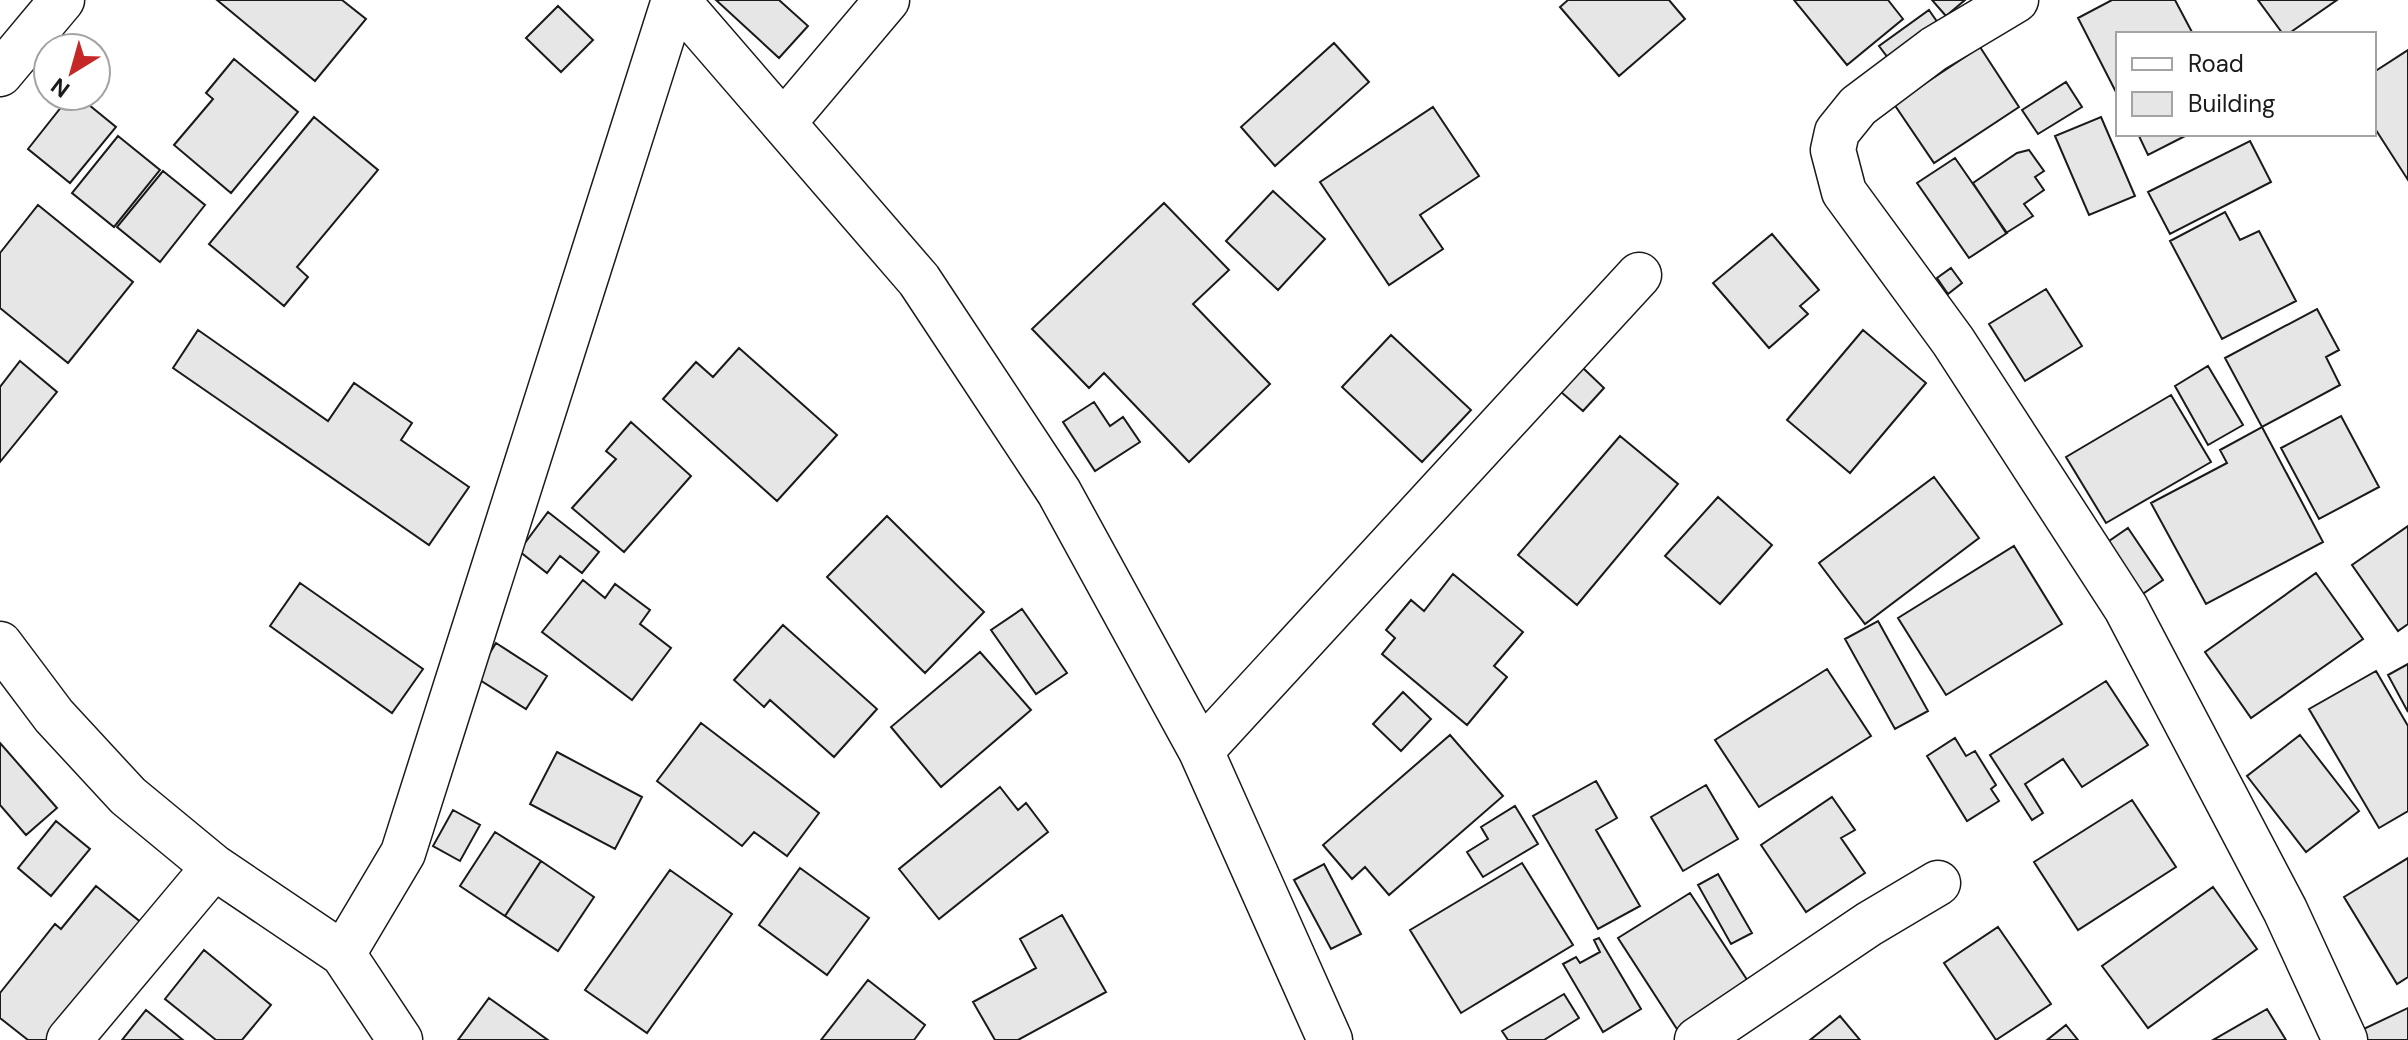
<svg xmlns="http://www.w3.org/2000/svg" width="2408" height="1040" font-family="'DM Sans',sans-serif">
<style>
.building{fill:#e6e6e6;stroke:#1a1a1a;stroke-width:2}
.lines{fill:none;stroke-linecap:round;stroke-linejoin:round}
.street-casing{stroke:#1a1a1a;stroke-width:47}
.street{stroke:#fff;stroke-width:44}
</style>
<rect width="100%" height="100%" fill="#fff"/>
<path class="building" d="M 217,0 L 342,0 L 366,19 L 315,81 Z
M 716,0 L 779,0 L 808,26 L 779,58 Z
M 1568,0 L 1669,0 L 1685,19 L 1619,76 L 1560,7 Z
M 1794,0 L 1888,0 L 1903,19 L 1847,65 Z
M 1932,0 L 1965,0 L 1946,16 Z
M 2112,0 L 2175,0 L 2193,34 L 2118,34 L 2118,96 L 2078,18 Z
M 2258,0 L 2337,0 L 2288,34 L 2283,34 Z
M 558,6 L 593,40 L 561,72 L 526,38 Z
M 1929,10 L 1947,36 L 1898,71 L 1879,46 Z
M 1334,43 L 1369,82 L 1275,166 L 1241,127 Z
M 1980,47 L 2019,107 L 1934,163 L 1894,104 Z
M 2408,50 L 2408,180 L 2374,127 L 2374,72 Z
M 234,59 L 298,112 L 231,193 L 174,145 L 213,99 L 206,93 Z
M 2066,82 L 2082,107 L 2038,134 L 2022,110 Z
M 70,96 L 78,96 L 116,127 L 70,183 L 28,149 Z
M 1433,107 L 1479,176 L 1420,215 L 1443,249 L 1389,285 L 1320,182 Z
M 314,117 L 378,170 L 297,267 L 308,277 L 284,306 L 209,244 Z
M 2101,117 L 2135,196 L 2089,215 L 2055,136 Z
M 2138,134 L 2189,134 L 2148,155 Z
M 118,136 L 160,170 L 114,227 L 72,193 Z
M 2250,141 L 2271,182 L 2170,234 L 2148,192 Z
M 2029,150 L 2044,171 L 2035,177 L 2044,190 L 2024,204 L 2033,216 L 2006,233 L 1973,183 L 2017,153 Z
M 1955,158 L 2007,233 L 1969,258 L 1917,183 Z
M 163,171 L 205,205 L 160,262 L 117,227 Z
M 1273,191 L 1325,239 L 1278,290 L 1226,241 Z
M 1164,203 L 1229,270 L 1193,304 L 1270,384 L 1189,462 L 1104,373 L 1089,388 L 1032,329 Z
M 38,205 L 133,282 L 68,363 L 0,308 L 0,253 Z
M 2225,212 L 2240,240 L 2259,231 L 2296,301 L 2222,339 L 2170,241 Z
M 1772,234 L 1819,290 L 1800,306 L 1808,314 L 1769,348 L 1713,283 Z
M 1951,268 L 1962,283 L 1948,294 L 1937,278 Z
M 2046,289 L 2082,346 L 2025,381 L 1989,324 Z
M 2317,309 L 2339,350 L 2326,357 L 2340,385 L 2262,427 L 2225,358 Z
M 198,330 L 328,421 L 354,383 L 412,423 L 401,440 L 469,487 L 429,545 L 173,368 Z
M 1863,330 L 1926,383 L 1850,473 L 1787,420 Z
M 1391,335 L 1471,410 L 1422,462 L 1342,387 Z
M 739,348 L 837,435 L 777,501 L 663,399 L 696,362 L 713,377 Z
M 20,361 L 57,392 L 0,462 L 0,387 Z
M 2208,366 L 2243,425 L 2208,445 L 2175,386 Z
M 1583,368 L 1604,388 L 1583,411 L 1561,392 Z
M 2171,395 L 2211,462 L 2106,523 L 2066,457 Z
M 1094,402 L 1110,426 L 1123,417 L 1140,442 L 1095,471 L 1063,422 Z
M 2341,416 L 2379,487 L 2319,519 L 2281,448 Z
M 631,422 L 691,476 L 624,552 L 572,508 L 616,459 L 606,451 Z
M 2262,427 L 2323,542 L 2206,604 L 2151,503 L 2227,463 L 2220,450 Z
M 1620,436 L 1678,484 L 1577,605 L 1518,555 Z
M 1934,477 L 1979,538 L 1865,624 L 1819,563 Z
M 1718,497 L 1772,545 L 1720,604 L 1665,556 Z
M 548,512 L 599,552 L 582,573 L 560,556 L 547,573 L 519,551 Z
M 887,516 L 984,612 L 925,673 L 827,577 Z
M 2408,526 L 2408,624 L 2398,631 L 2352,565 Z
M 2128,528 L 2163,580 L 2131,602 L 2096,550 Z
M 2014,546 L 2062,624 L 1946,695 L 1898,618 Z
M 2316,573 L 2363,639 L 2251,718 L 2205,652 Z
M 1453,574 L 1523,632 L 1494,666 L 1507,677 L 1467,725 L 1382,654 L 1395,638 L 1386,630 L 1411,600 L 1424,611 Z
M 583,580 L 605,598 L 615,584 L 650,610 L 640,624 L 671,648 L 632,700 L 542,632 Z
M 300,583 L 423,669 L 392,713 L 270,626 Z
M 1022,609 L 1067,673 L 1036,694 L 991,630 Z
M 1878,621 L 1928,711 L 1895,729 L 1845,639 Z
M 783,625 L 877,709 L 834,757 L 770,700 L 764,707 L 734,680 Z
M 496,643 L 547,676 L 526,709 L 475,677 Z
M 980,652 L 1031,710 L 941,787 L 891,727 Z
M 2408,664 L 2408,712 L 2388,675 Z
M 1827,669 L 1871,736 L 1759,807 L 1715,740 Z
M 2376,671 L 2408,726 L 2408,811 L 2379,828 L 2309,709 Z
M 2106,681 L 2148,745 L 2082,787 L 2063,759 L 2025,784 L 2043,813 L 2032,820 L 1990,755 Z
M 1403,692 L 1431,719 L 1401,751 L 1373,724 Z
M 701,723 L 819,813 L 787,856 L 754,832 L 742,846 L 657,781 Z
M 1450,735 L 1503,796 L 1389,895 L 1365,867 L 1352,879 L 1323,845 Z
M 2300,735 L 2359,811 L 2306,852 L 2247,776 Z
M 1955,738 L 1966,756 L 1975,751 L 1996,785 L 1991,789 L 1999,801 L 1967,821 L 1927,756 Z
M 0,743 L 57,808 L 26,835 L 0,805 Z
M 557,752 L 642,797 L 615,849 L 530,804 Z
M 1596,781 L 1617,818 L 1596,830 L 1640,906 L 1598,929 L 1533,816 Z
M 1706,785 L 1738,839 L 1683,871 L 1651,817 Z
M 1000,787 L 1018,810 L 1026,803 L 1048,832 L 939,919 L 899,869 Z
M 1832,797 L 1855,830 L 1841,838 L 1865,873 L 1806,912 L 1761,845 Z
M 2132,800 L 2176,867 L 2078,930 L 2034,862 Z
M 1515,806 L 1538,844 L 1483,877 L 1467,852 L 1488,839 L 1481,827 Z
M 453,810 L 480,825 L 460,861 L 433,846 Z
M 56,821 L 90,849 L 51,896 L 18,868 Z
M 495,832 L 541,861 L 505,916 L 460,886 Z
M 2408,858 L 2408,977 L 2397,984 L 2344,897 Z
M 541,861 L 594,897 L 558,951 L 505,916 Z
M 1522,863 L 1573,945 L 1461,1013 L 1410,930 Z
M 1324,864 L 1361,934 L 1331,949 L 1294,880 Z
M 800,868 L 869,918 L 827,975 L 759,925 Z
M 670,870 L 732,914 L 647,1033 L 585,990 Z
M 1718,874 L 1752,933 L 1731,944 L 1698,885 Z
M 96,886 L 148,928 L 58,1040 L 28,1040 L 0,1018 L 0,993 L 55,924 L 61,929 Z
M 2213,887 L 2257,949 L 2148,1028 L 2102,966 Z
M 1690,893 L 1757,995 L 1684,1040 L 1618,938 Z
M 1062,915 L 1106,992 L 1018,1040 L 995,1040 L 973,1002 L 1036,968 L 1020,939 Z
M 1998,927 L 2051,1004 L 1996,1040 L 1944,963 Z
M 1599,938 L 1641,1009 L 1603,1032 L 1563,964 L 1576,957 L 1580,963 L 1600,952 L 1594,940 Z
M 204,950 L 271,1005 L 242,1040 L 216,1040 L 165,999 Z
M 868,980 L 925,1025 L 914,1040 L 821,1040 Z
M 1564,994 L 1579,1018 L 1544,1040 L 1508,1040 L 1502,1031 Z
M 489,998 L 548,1040 L 458,1040 Z
M 2408,1008 L 2408,1040 L 2356,1040 L 2353,1034 Z
M 2267,1009 L 2286,1040 L 2213,1040 Z
M 146,1010 L 183,1040 L 122,1040 Z
M 1840,1016 L 1860,1040 L 1810,1040 Z
M 2066,1025 L 2078,1040 L 2047,1040 Z"/>
<g class="lines">
<g class="street-casing">
<path id="street" d="M 677,0 L 919,280 L 1059,492 L 1201,751 L 1330,1040
M 2016,0 L 1934,49 L 1858,106 L 1837,132 L 1833,150 L 1844,192 L 1953,341 L 2126,608 L 2285,910 L 2345,1040
M 0,74 L 62,0
M 784,122 L 887,0
M 0,644 L 54,716 L 128,796 L 214,867 L 343,954 L 400,1040
M 1201,751 L 1639,275
M 343,954 L 403,853 L 674,0
M 69,1040 L 214,867
M 1697,1040 L 1869,924 L 1938,883"/>
</g>
<use href="#street" class="street"/>
</g>
<rect x="2116" y="32" width="260" height="104" fill="#ffffff" stroke="#a3a3a3" stroke-width="2"/>
<rect x="2132" y="58" width="40" height="12" fill="#ffffff" stroke="#a3a3a3" stroke-width="2"/>
<text x="2188" y="72" font-size="24" fill="#1a1a1a">Road</text>
<rect x="2132" y="92" width="40" height="24" fill="#e6e6e6" stroke="#a3a3a3" stroke-width="2"/>
<text x="2188" y="112" font-size="24" fill="#1a1a1a">Building</text>
<g transform="translate(72 72) rotate(217)"><circle r="38" fill="#ffffff" stroke="#a3a3a3" stroke-width="2"/>
<path d="M0-6L14 30L0 20L-14 30Z" fill="#c62828"/>
<text y="-12" font-size="22" font-weight="bold" text-anchor="middle" fill="#1a1a1a">N</text>
</g>
</svg>
